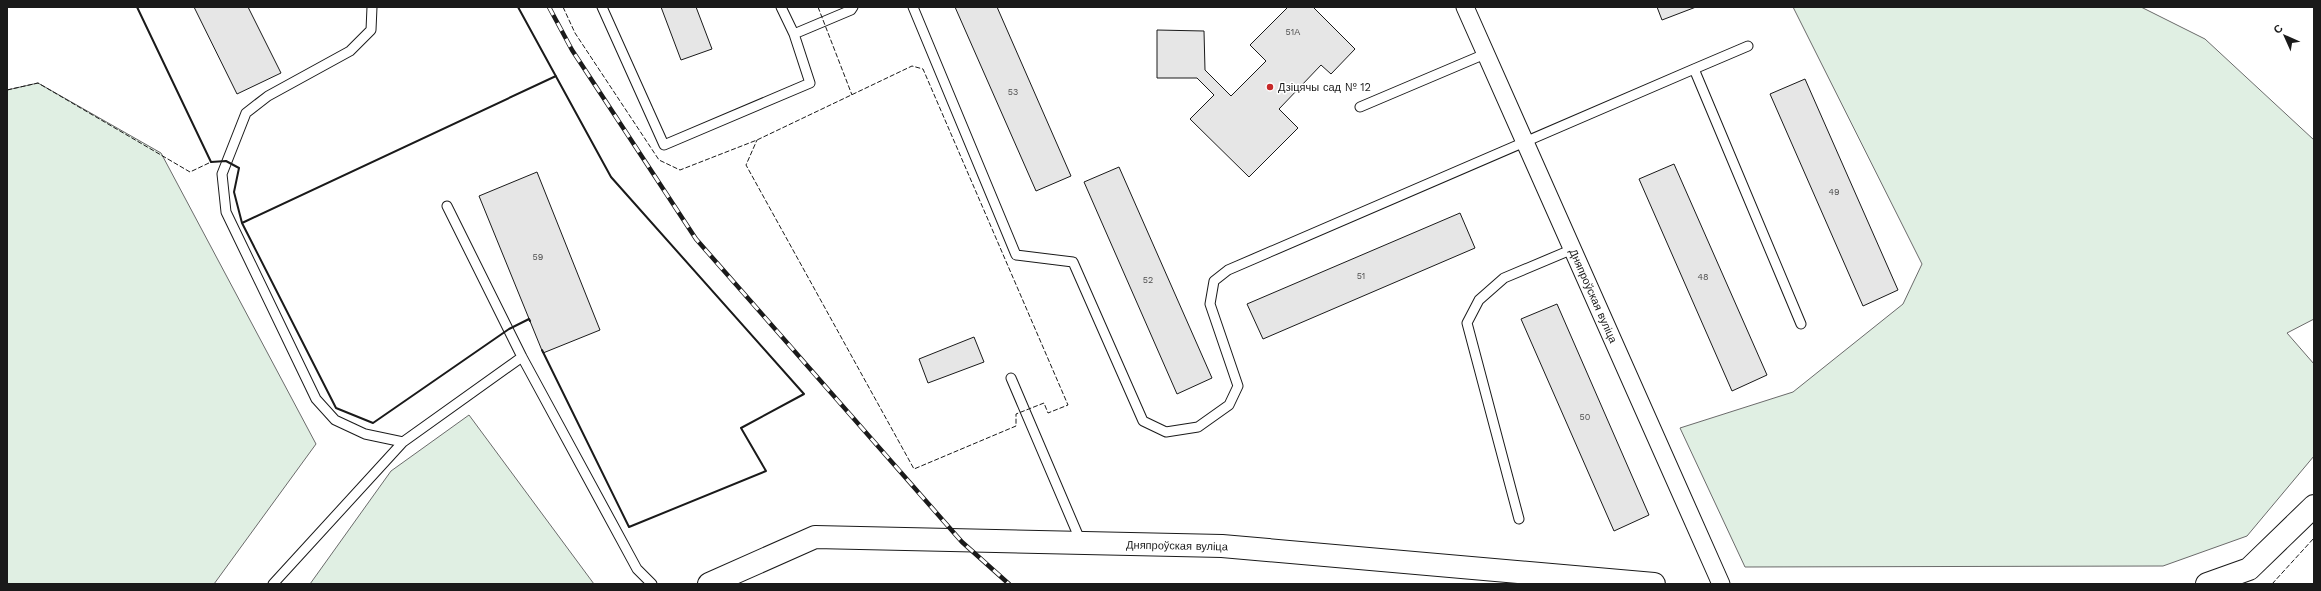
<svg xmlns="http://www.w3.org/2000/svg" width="2321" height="591" font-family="'Work Sans',sans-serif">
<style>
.green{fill:#e0efe3;stroke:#6a6a6a}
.building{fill:#e6e6e6;stroke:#1a1a1a}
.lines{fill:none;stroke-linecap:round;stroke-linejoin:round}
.lane-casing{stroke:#1a1a1a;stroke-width:11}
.street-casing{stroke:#1a1a1a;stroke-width:19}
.secondary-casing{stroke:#1a1a1a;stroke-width:24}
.lane{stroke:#fff;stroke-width:9}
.street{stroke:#fff;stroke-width:17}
.secondary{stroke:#fff;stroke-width:22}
.rail-casing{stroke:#1a1a1a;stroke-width:4.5}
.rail{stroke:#fff;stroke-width:3;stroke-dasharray:9;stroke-linecap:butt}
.fence{stroke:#1a1a1a;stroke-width:1;stroke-dasharray:5 2;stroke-linecap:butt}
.wall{stroke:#1a1a1a;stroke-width:2}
.poi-dot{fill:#c62828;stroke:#fff;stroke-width:1.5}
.labels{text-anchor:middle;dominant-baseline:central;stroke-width:3;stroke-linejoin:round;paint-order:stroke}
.number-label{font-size:9px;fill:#4d4d4d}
.poi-label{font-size:11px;fill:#1a1a1a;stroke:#fff;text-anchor:start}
.street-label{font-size:11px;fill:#1a1a1a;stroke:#fff}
</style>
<rect width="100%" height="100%" fill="#fff"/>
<path class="green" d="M 1793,7 L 2141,7 L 2205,39 L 2314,140 L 2314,319 L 2287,333 L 2314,364 L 2314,456 L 2247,536 L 2163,566 L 1745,567 L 1680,428 L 1793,392 L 1903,304 L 1922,264 Z
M 38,83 L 161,153 L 316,444 L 214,584 L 7,584 L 7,90 Z
M 469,415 L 594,584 L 310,584 L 391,471 Z"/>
<path class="building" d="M 194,7 L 248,7 L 281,73 L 237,94 Z
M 661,7 L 696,7 L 712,49 L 681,60 Z
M 955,7 L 997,7 L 1071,176 L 1036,191 Z
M 1288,7 L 1313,7 L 1355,49 L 1331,74 L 1321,65 L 1279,109 L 1298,128 L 1249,177 L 1190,119 L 1214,95 L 1197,78 L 1157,78 L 1157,30 L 1204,31 L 1205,70 L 1231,96 L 1266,61 L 1250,45 Z
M 1657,7 L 1696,7 L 1662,20 Z
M 1805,79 L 1898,290 L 1863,306 L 1770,94 Z
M 1674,164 L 1767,375 L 1732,391 L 1639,179 Z
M 1119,167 L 1212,378 L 1177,394 L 1084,182 Z
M 537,172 L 600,330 L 543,353 L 479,196 Z
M 1460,213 L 1475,248 L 1263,339 L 1247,304 Z
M 1557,304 L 1649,515 L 1614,531 L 1521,319 Z
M 974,337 L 984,362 L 928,383 L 919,359 Z"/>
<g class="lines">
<g class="lane-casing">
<path id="lane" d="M 372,7 L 371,30 L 350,51 L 268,96 L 246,113 L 222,174 L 226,212 L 316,399 L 335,420 L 365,434 L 403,442 L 522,357
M 602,7 L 664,145 L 810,83 L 794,34 L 781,7
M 913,7 L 1016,255 L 1073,262 L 1143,421 L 1166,432 L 1198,427 L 1229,405 L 1238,386 L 1210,304 L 1214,281 L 1228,270 L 1694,69 L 1801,324
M 794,34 L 851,10 L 853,7
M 1694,69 L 1748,46
M 1360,107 L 1485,54
M 447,206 L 522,357 L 637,569 L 652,584
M 1011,378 L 1081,542
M 1519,519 L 1467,323 L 1479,300 L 1504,278 L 1573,249
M 273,584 L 403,442"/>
</g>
<g class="street-casing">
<path id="street" d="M 1465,7 L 1721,584"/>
</g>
<g class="secondary-casing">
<path id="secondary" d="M 709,584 L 815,537 L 1222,546 L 1654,584
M 2207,584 L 2249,569 L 2314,506"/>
</g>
<use href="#lane" class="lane"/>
<use href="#street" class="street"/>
<use href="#secondary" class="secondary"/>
<g class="rail-casing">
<path id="rail" d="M 549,7 L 572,50 L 696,239 L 962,542 L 1009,584"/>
</g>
<use href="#rail" class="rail"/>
<path class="fence" d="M 563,7 L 575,33 L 659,160 L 680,170 L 757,140 L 912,66 L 923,69 L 1068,405 L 1048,413 L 1044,403 L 1016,414 L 1016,426 L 914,469 L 746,165 L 757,140
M 818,7 L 852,95
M 7,90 L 38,83 L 190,172 L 211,162
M 2272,584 L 2314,538"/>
<path class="wall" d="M 137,7 L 211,162 L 226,161 L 239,168 L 234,192 L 242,223
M 518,7 L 611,177 L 804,394 L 741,428 L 766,471 L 629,527 L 542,350
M 530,321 L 529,319 L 509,329 L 373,423 L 336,408 L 242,223 L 556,76"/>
</g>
<circle class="poi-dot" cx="1270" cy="87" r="4"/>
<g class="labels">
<g class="number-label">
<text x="1293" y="32">51А</text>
<text x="1013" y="92">53</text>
<text x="1834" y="192">49</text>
<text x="538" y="257">59</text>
<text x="1361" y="276">51</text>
<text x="1703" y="277">48</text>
<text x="1148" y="280">52</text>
<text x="1585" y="417">50</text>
</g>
<g class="poi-label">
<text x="1278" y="87">Дзіцячы сад № 12</text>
</g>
<g class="street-label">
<text transform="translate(1593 296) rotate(66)">Дняпроўская вуліца</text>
<text transform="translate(1177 546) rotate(1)">Дняпроўская вуліца</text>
</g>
</g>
<rect width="2321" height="591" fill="none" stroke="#1a1a1a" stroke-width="16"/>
<g transform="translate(2285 36) rotate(315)" stroke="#ffffff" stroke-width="3" paint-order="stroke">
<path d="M0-3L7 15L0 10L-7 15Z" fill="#1a1a1a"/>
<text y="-6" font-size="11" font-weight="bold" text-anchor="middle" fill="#1a1a1a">С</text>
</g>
</svg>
